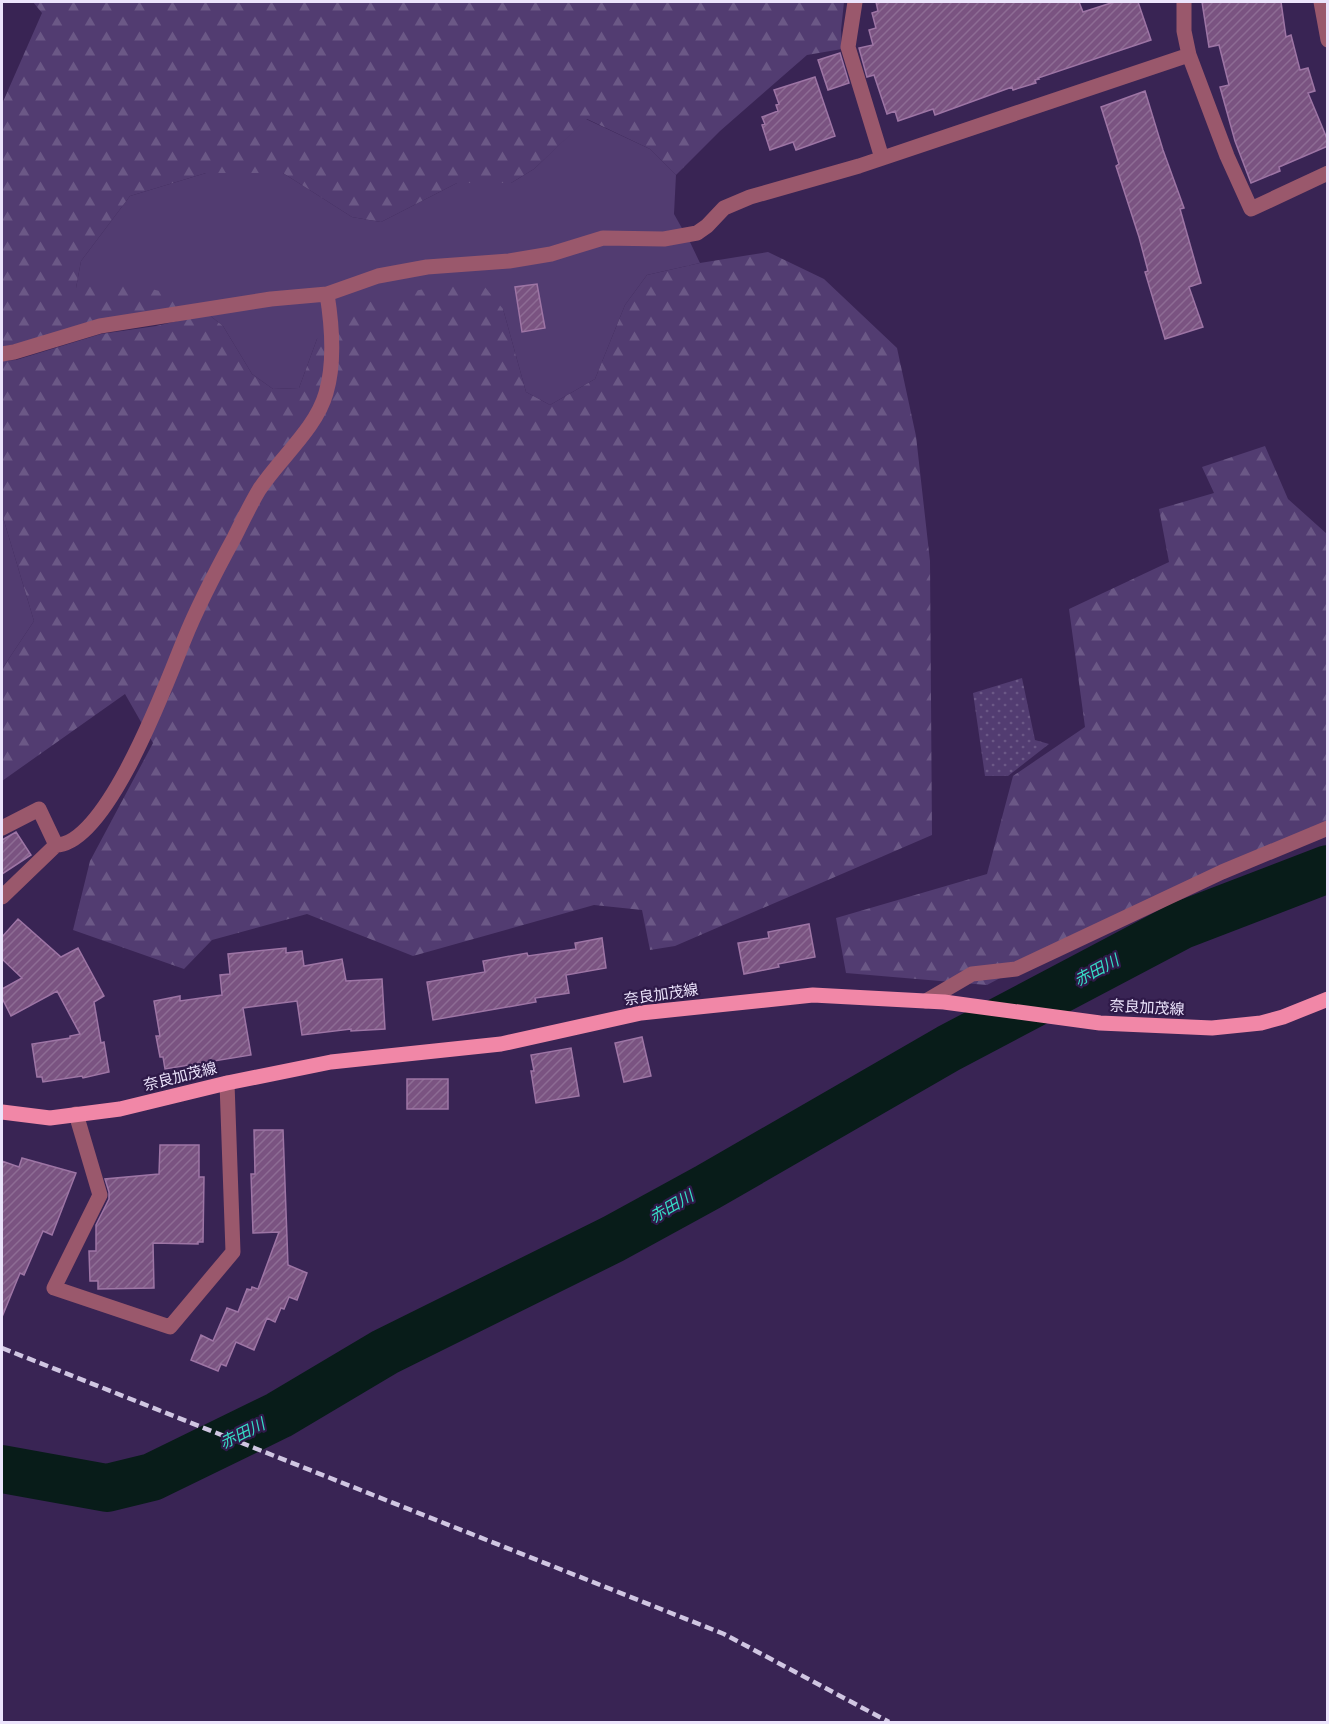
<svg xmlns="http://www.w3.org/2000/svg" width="1329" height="1724" font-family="Lora,'Noto Sans JP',serif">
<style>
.green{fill:#523c71}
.forest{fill:url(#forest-firs)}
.park{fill:url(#park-dots)}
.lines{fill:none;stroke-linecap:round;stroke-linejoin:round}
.river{stroke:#081c19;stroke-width:48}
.building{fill:url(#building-hatch);stroke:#9e75a5;stroke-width:1.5}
.minor{stroke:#9a586c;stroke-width:15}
.major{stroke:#f187a7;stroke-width:15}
.rail{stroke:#d0c6e2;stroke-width:4.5;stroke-dasharray:9 4.5;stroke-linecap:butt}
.labels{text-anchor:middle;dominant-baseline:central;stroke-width:4.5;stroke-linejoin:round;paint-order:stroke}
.street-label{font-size:15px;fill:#ece4fc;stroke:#2f1a49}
.water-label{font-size:16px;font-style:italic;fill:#36dcc5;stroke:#2f1a49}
</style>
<defs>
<pattern id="forest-firs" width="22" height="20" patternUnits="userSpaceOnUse" patternTransform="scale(1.5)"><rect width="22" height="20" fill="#523c71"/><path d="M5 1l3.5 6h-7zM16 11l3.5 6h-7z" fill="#6b5886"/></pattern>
<pattern id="park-dots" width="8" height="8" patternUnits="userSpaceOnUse" patternTransform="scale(1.5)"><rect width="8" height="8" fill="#523c71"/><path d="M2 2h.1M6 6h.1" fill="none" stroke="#6b5886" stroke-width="1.8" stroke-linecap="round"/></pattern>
<pattern id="building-hatch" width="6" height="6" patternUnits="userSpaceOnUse" patternTransform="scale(1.5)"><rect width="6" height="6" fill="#7a5381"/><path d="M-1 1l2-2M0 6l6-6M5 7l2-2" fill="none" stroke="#8d6c94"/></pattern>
</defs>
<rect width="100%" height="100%" fill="#392454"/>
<path class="green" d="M 586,119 L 650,149 L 676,175 L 674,214 L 683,230 L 550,248 L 325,288 L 194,306 L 76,288 L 81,261 L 130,196 L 206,173 L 283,173 L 352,217 L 381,222 L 457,183 L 511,183 L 534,169 Z
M 690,242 L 700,263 L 647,275 L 625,305 L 595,379 L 550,405 L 526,392 L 503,309 L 317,339 L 299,388 L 273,389 L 252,374 L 223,326 L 208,314 L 380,281 L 604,243 Z
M 2,514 L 34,621 L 2,669 Z"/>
<path class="forest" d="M 33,2 L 844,2 L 841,30 L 842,49 L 807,55 L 720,131 L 676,175 L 650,149 L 587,119 L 534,169 L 511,183 L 457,183 L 381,222 L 352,217 L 283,173 L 206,173 L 130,196 L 81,261 L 76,288 L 128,283 L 179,296 L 194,306 L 2,347 L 2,104 L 42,13 Z
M 768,252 L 824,279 L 897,348 L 916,436 L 930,561 L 932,835 L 675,946 L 650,950 L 642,910 L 594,905 L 413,956 L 307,914 L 212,940 L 184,969 L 73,930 L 90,861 L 153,743 L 125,694 L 2,781 L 2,669 L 34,621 L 2,514 L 2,361 L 16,360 L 101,334 L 156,326 L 208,314 L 223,326 L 252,374 L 273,389 L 299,388 L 317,339 L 356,305 L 432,287 L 484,286 L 503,309 L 526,392 L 550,405 L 595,379 L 625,305 L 647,275 L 700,263 Z
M 1265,446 L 1288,499 L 1327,534 L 1327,830 L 1036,959 L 987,985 L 846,973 L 836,918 L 987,874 L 1013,776 L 1085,727 L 1069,609 L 1169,562 L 1159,509 L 1214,493 L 1202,467 Z"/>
<path class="park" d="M 1022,678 L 1035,740 L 1049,744 L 1008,776 L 985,776 L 973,693 Z"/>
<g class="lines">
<path class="river" d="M 2,1469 L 107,1488 L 152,1477 L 279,1415 L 385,1352 L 613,1239 L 708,1187 L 949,1048 L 1182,925 L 1328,869"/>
</g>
<path class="building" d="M 876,2 L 1079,2 L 1083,12 L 1114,2 L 1138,2 L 1151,40 L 1038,78 L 1039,79 L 1035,80 L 1036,83 L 1013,90 L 1012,87 L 935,115 L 933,109 L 898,121 L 895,111 L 887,114 L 874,75 L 867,77 L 859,48 L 873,45 L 869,30 L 876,28 L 872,13 L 878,11 Z
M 1202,2 L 1281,2 L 1286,37 L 1291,35 L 1300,70 L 1308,68 L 1315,91 L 1308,93 L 1328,141 L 1328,146 L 1279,167 L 1280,171 L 1251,183 L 1235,141 L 1220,87 L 1229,85 L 1219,45 L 1209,47 Z
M 840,53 L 849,83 L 828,90 L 818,60 Z
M 815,77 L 835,136 L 796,150 L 793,142 L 770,150 L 762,125 L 765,124 L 762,117 L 778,111 L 776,105 L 779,104 L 774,90 Z
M 1145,91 L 1163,150 L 1184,208 L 1180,209 L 1201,283 L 1189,287 L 1203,327 L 1165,339 L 1145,272 L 1148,271 L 1139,237 L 1116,166 L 1119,164 L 1101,107 Z
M 537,284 L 545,328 L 522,332 L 515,287 Z
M 16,832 L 31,855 L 2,874 L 2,840 Z
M 18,919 L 61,957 L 78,948 L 104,996 L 94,1002 L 101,1043 L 104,1042 L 109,1072 L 83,1078 L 82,1076 L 43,1082 L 42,1077 L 37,1077 L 32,1044 L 70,1038 L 70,1036 L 80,1034 L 57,991 L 11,1016 L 2,998 L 2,989 L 22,978 L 2,959 L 2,937 Z
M 809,924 L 815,957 L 778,964 L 779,967 L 744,974 L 738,943 L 769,938 L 768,932 Z
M 602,938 L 606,968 L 566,975 L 569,993 L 535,998 L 536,1002 L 433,1020 L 427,982 L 485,972 L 483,961 L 527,953 L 528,956 L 576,949 L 575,943 Z
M 286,948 L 286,953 L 302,951 L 304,966 L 342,959 L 346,981 L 382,979 L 385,1029 L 351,1031 L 351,1029 L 302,1035 L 297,1001 L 243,1008 L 251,1055 L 165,1069 L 163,1057 L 160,1057 L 156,1036 L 160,1036 L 154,1001 L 180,996 L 180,1001 L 222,995 L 220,975 L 230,974 L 228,954 Z
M 642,1037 L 651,1076 L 624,1082 L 615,1043 Z
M 571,1048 L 579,1096 L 536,1103 L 531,1071 L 534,1071 L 531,1055 Z
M 407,1079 L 448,1079 L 448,1109 L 407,1109 Z
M 254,1130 L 283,1130 L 288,1265 L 307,1273 L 297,1300 L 289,1297 L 284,1309 L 281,1308 L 275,1322 L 267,1318 L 254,1350 L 236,1342 L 226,1366 L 221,1364 L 218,1371 L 191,1360 L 201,1335 L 213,1341 L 227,1308 L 238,1312 L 247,1289 L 251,1290 L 252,1287 L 258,1289 L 279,1232 L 253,1233 L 251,1174 L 255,1174 Z
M 160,1145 L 199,1145 L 199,1177 L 204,1177 L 203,1242 L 198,1242 L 198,1244 L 153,1243 L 154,1288 L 98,1289 L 98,1281 L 90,1281 L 89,1251 L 96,1251 L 96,1225 L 109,1199 L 109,1192 L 105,1179 L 159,1174 Z
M 22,1158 L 76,1173 L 52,1235 L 43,1231 L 24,1275 L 20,1273 L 2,1317 L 2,1161 L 19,1167 Z"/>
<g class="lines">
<path class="minor" d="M 855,2 L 848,47 L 882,158
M 1184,2 L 1184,31 L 1189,55 L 1227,156 L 1251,209 L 1328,173
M 1321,2 L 1328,40
M 2,354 L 14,352 L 100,326 L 271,299 L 327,294 L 378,276 L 427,267 L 509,261 L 551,254 L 603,238 L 664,239 L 697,233 L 707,226 L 724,208 L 750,197 L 859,166 L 1189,55
M 2,828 L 39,809 L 56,845
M 2,897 L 56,845 C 107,845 167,682 184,640 C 198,605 216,571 234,538 C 242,522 250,505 259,490 C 279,459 316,429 326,393 C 335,363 332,325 327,294
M 926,1001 L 972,974 L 1016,969 L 1222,872 L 1328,828
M 76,1114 L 100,1195 L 54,1288 L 170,1327 L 233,1252 L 227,1083"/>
<path class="major" d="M 2,1112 L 50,1118 L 120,1109 L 227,1083 L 331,1062 L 501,1044 L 641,1013 L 813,995 L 944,1002 L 1100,1023 L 1212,1028 L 1261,1023 L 1283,1017 L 1328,999"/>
<path class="rail" d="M 2,1348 L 724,1634 L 889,1722"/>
</g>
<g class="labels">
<g class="street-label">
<text transform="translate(661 994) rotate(-8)">奈良加茂線</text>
<text transform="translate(1147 1007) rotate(3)">奈良加茂線</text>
<text transform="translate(180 1076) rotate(-14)">奈良加茂線</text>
</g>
<g class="water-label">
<text transform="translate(1096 970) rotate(-28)">赤田川</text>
<text transform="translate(671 1206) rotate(-30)">赤田川</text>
<text transform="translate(242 1433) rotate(-26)">赤田川</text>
</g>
</g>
<rect width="1329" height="1724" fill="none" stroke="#ece4fc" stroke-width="6"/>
</svg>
